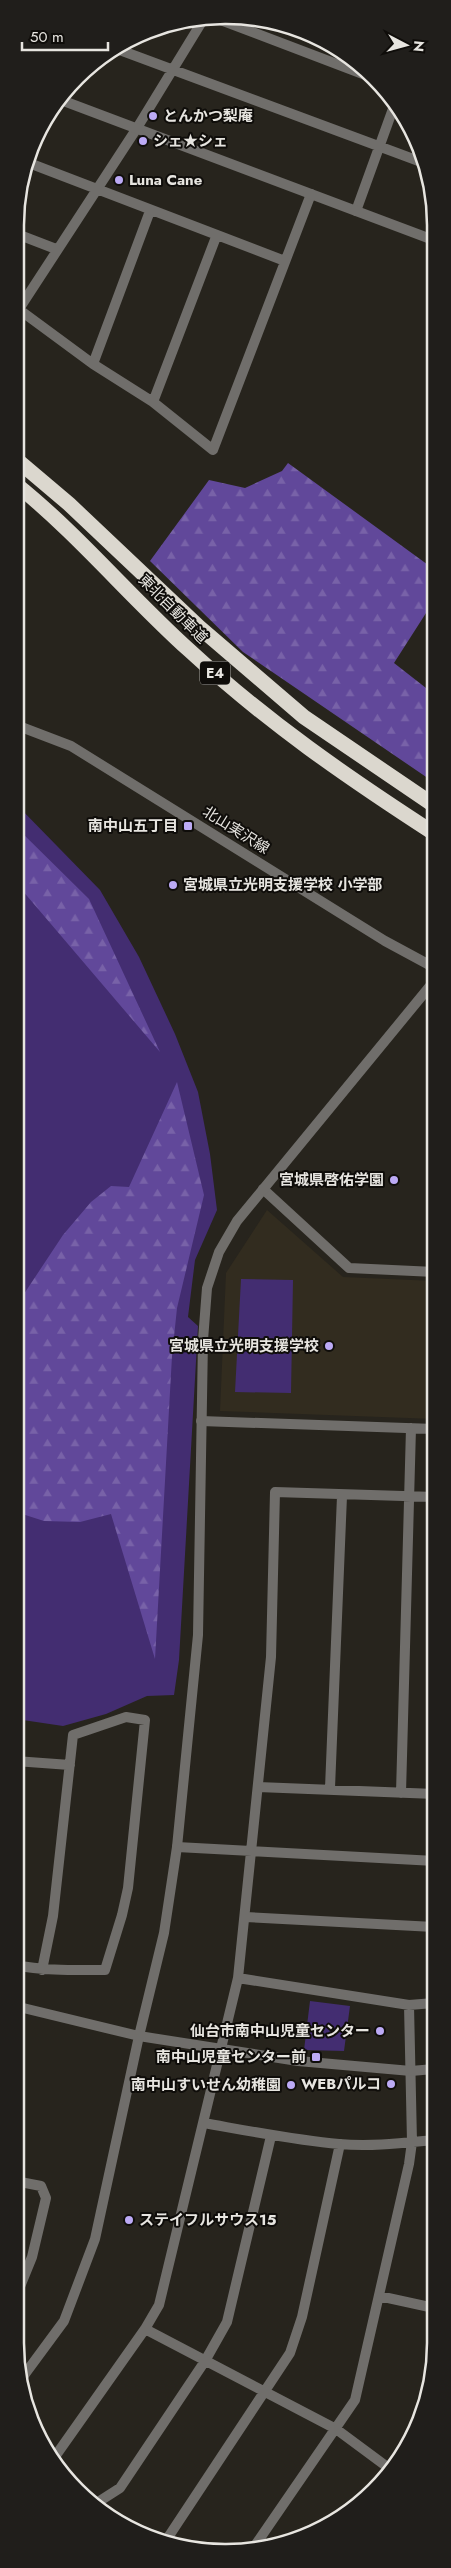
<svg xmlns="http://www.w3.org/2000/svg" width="451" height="2568" font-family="Jost,'Noto Sans JP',sans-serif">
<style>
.built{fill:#322c1f}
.green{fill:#432d71}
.forest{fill:url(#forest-firs)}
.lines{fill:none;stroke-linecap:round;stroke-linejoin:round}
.minor{stroke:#706e6b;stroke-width:10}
.tertiary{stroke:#706e6b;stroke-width:10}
.motorway{stroke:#dbd7ce;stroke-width:15}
.poi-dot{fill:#bcaaf5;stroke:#0f0d0a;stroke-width:2}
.labels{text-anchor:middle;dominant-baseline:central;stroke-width:4;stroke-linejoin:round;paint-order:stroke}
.shield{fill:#0f0d0a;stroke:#a6a4a0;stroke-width:1}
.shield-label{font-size:14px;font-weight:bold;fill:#e7e5e0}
.poi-label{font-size:15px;font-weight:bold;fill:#e7e5e0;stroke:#0f0d0a;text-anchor:end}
.street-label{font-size:15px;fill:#e7e5e0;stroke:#0f0d0a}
.rim{fill:none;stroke:#e7e5e0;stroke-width:2.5}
</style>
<defs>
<pattern id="forest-firs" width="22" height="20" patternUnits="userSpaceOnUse" patternTransform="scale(1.25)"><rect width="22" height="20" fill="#61489a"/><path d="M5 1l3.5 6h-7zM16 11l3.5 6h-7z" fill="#7862a8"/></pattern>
</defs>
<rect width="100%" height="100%" fill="#27241d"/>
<path class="built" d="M 267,1210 L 343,1277 L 435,1281 L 435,1419 L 220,1411 L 226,1273 Z"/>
<path class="green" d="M 16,804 L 100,890 L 139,957 L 175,1034 L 198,1092 L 210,1154 L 217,1210 L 195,1260 L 188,1317 L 198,1326 L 179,1660 L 174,1695 L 147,1696 L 106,1714 L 63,1726 L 16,1719 Z
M 241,1279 L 293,1280 L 291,1393 L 235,1392 Z
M 310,2001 L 350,2006 L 344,2051 L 304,2050 Z"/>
<path class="forest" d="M 288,463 L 435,570 L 435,599 L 394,663 L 435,695 L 435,783 L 243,652 L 150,561 L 209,480 L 245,488 L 282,471 Z
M 16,827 L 89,899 L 160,1052 L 16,883 Z
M 177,1082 L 204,1195 L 177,1308 L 172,1356 L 155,1659 L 111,1514 L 80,1522 L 44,1521 L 16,1512 L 16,1306 L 63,1235 L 91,1202 L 111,1186 L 129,1187 Z"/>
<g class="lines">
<path class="minor" d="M 218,19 L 376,79
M 117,49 L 424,163
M 29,163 L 285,261
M 356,211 L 394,106
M 17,234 L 56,249
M 17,308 L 93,364 L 153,402 L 213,450 L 311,194
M 19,309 L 137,128 L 203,20
M 93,364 L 150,211
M 153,402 L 216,237
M 263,1189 L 349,1268 L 435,1272
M 201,1421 L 435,1429
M 15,1761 L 70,1765
M 258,1787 L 435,1794
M 330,1788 L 342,1496
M 401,1793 L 411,1428
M 177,1847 L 435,1861
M 245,1917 L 434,1927
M 15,1965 C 45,1971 75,1970 105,1970 L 122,1915 L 128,1888 L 145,1720 L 126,1717 L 73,1735 L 53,1916 L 42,1970
M 238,1978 L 409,2005 L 434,2003
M 204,2123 C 249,2131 294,2140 339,2144 C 371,2147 403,2143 434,2140
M 379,2296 L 434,2308
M 15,2299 L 32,2257 L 46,2198 L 41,2186 L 15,2181
M 145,2329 L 336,2429 L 390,2469
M 54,2458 L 145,2329 L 159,2305 L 238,1978 L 271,1657 L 275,1492 L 435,1497
M 70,2481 L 79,2493
M 95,2504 L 120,2488 L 205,2361 L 227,2322 L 271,2136
M 165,2542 L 290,2353 L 302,2317 L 340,2144
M 254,2547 L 355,2400 L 409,2164 L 412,2142 L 409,2005"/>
<path class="tertiary" d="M 61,100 L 436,241
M 16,725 L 71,746 L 385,941 L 435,968
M 15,2006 L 139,2036 L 298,2061 L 411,2071 L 434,2069
M 22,2378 L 64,2321 L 95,2239 L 139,2036 L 164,1933 L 177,1847 L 198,1635 L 203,1340 L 207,1288 L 219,1252 L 237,1221 L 435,980"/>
<path class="motorway" d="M 17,460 L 69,504 L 199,627 L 304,717 L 435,806
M 17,485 C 79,535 130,597 189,650 C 267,722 347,777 435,834"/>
</g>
<g class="poi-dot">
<circle cx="153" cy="116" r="5"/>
<circle cx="143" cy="141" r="5"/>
<circle cx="119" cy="180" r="5"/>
<rect x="183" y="821" width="10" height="10" rx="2.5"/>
<circle cx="173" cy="885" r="5"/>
<circle cx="394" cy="1180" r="5"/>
<circle cx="329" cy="1346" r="5"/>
<circle cx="380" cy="2031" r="5"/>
<rect x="311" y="2052" width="10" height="10" rx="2.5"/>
<circle cx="391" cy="2084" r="5"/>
<circle cx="291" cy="2085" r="5"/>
<circle cx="129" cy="2220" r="5"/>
</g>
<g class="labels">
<rect class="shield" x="200" y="661.5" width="30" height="23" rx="4"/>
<g class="shield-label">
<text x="215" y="673">E4</text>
</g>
<g class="poi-label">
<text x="163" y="116" text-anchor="start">とんかつ梨庵</text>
<text x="153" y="141" text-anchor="start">シェ★シェ</text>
<text x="129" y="180" text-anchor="start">Luna Cane</text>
<text x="178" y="826">南中山五丁目</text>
<text x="183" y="885" text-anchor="start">宮城県立光明支援学校 小学部</text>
<text x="384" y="1180">宮城県啓佑学園</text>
<text x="319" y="1346">宮城県立光明支援学校</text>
<text x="370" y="2031">仙台市南中山児童センター</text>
<text x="306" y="2057">南中山児童センター前</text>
<text x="381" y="2084">WEBパルコ</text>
<text x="281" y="2085">南中山すいせん幼稚園</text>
<text x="139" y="2220" text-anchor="start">ステイフルサウス15</text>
</g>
<g class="street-label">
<text transform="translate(173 609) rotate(45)">東北自動車道</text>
<text transform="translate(236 830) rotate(32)">北山実沢線</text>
</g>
</g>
<path d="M0 0H451V2568H0ZM225 24H226A201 201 0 0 1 427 225V2343A201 201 0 0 1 226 2544H225A201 201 0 0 1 24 2343V225A201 201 0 0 1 225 24Z" fill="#201e1b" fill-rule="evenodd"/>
<path class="rim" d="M225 24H226A201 201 0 0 1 427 225V2343A201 201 0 0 1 226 2544H225A201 201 0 0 1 24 2343V225A201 201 0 0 1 225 24Z"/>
<g transform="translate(406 45) rotate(96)" stroke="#0f0d0a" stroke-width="4" paint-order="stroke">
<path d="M0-4L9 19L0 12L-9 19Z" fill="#e7e5e0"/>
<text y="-8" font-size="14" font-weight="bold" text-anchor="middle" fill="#e7e5e0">N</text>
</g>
<path d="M22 42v8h86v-8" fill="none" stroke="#e7e5e0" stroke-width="2.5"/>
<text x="30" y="42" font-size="15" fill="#e7e5e0" stroke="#0f0d0a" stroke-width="4" paint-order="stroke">50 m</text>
</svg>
